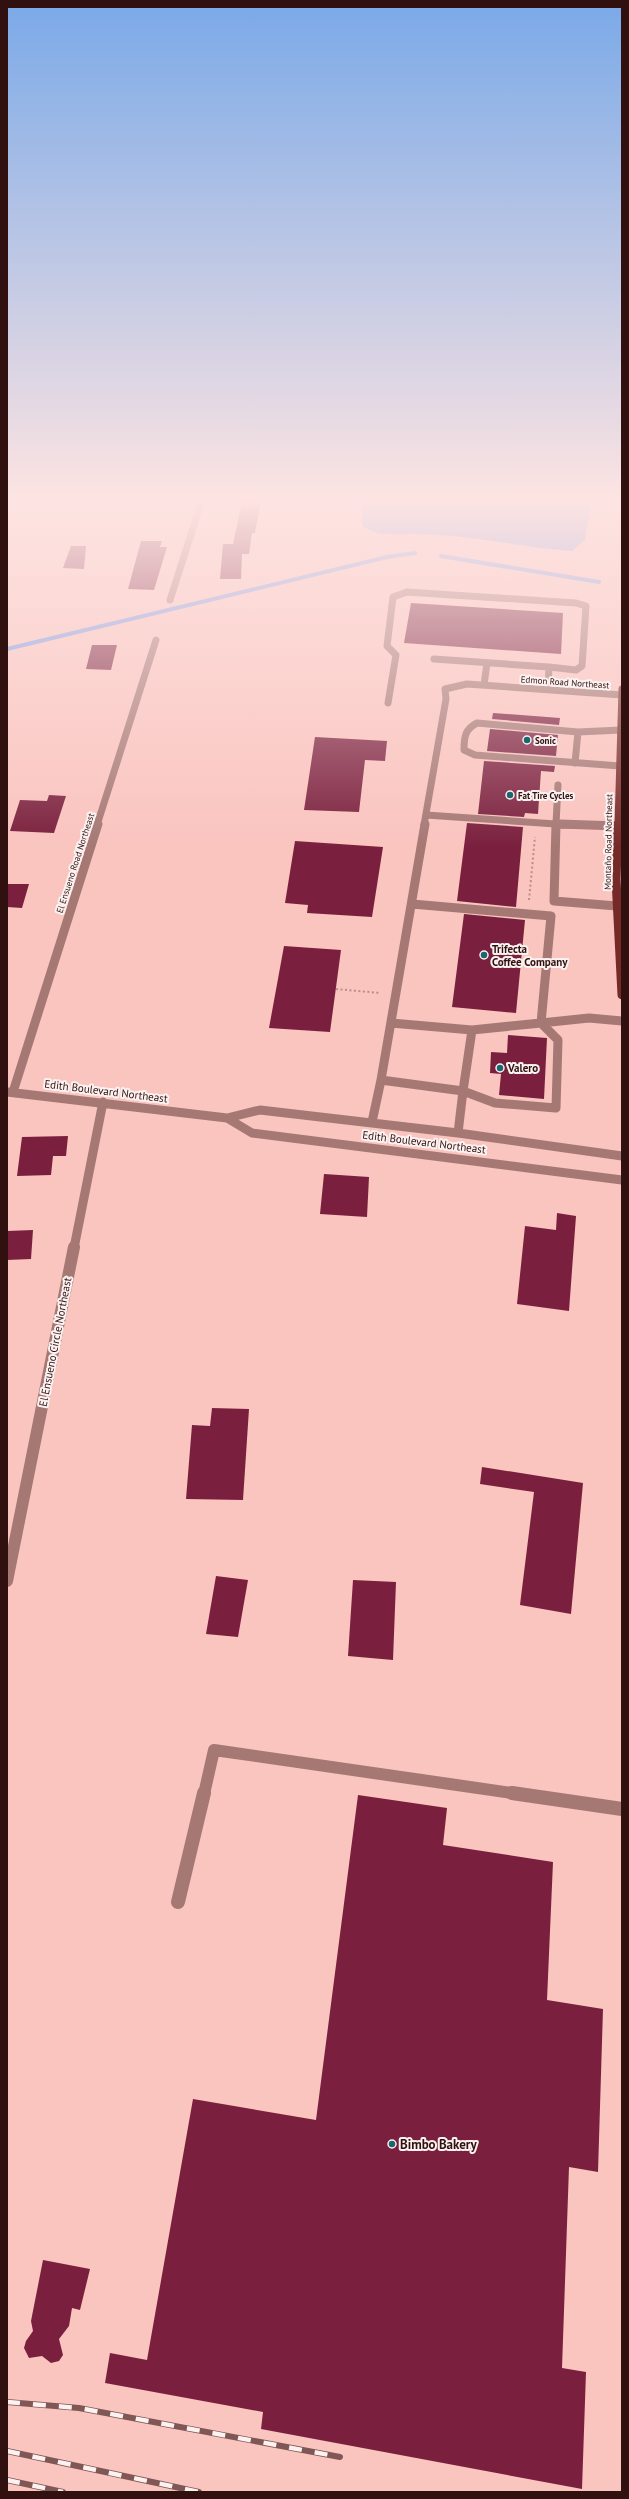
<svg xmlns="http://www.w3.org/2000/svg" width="629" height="2499" font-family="'PT Sans',sans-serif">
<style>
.water{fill:#7599e9}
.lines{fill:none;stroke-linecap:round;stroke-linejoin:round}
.stream{stroke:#7599e9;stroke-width:4}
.building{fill:#7a203e}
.path{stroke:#bc8d89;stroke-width:2;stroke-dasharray:2 2.5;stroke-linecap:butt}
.minor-far3{stroke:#a57874;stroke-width:7}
.minor-far2{stroke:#a57874;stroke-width:9}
.minor-far1{stroke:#a57874;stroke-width:12}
.minor{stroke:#a57874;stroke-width:14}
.major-far1{stroke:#752a28;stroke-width:7}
.major{stroke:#752a28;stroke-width:9}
.rail-casing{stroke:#7f5754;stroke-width:6}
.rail{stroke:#fbf2f1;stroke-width:4.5;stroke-dasharray:13;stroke-linecap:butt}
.poi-dot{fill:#1b676f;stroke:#fbf2f1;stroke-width:1.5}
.labels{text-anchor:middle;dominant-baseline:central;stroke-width:4;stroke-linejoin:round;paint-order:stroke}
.far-street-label{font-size:9px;fill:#30110f;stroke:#fbf2f1}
.far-poi-label{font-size:9px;font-weight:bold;fill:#30110f;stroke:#fbf2f1;text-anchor:start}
.poi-label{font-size:11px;font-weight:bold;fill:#30110f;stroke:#fbf2f1;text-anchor:start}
.street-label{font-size:11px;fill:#30110f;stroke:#fbf2f1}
.near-poi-label{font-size:13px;font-weight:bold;fill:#30110f;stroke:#fbf2f1;text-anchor:start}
</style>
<rect width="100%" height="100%" fill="#fac4bf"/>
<path class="water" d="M 363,497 L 592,497 L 585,540 L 572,551 C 519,547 466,534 411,534 C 395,534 374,537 362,525 Z"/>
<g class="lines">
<path class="stream" d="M 441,556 L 599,582
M 7,649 L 387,557 L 415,553"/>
</g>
<path class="building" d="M 243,497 L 262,497 L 255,533 L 252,533 L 249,554 L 242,554 L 241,579 L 220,579 L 223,544 L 233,544 Z
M 141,541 L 162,541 L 160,547 L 167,547 L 154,590 L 128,589 Z
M 71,546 L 86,546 L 84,569 L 63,568 Z
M 411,603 L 563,613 L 561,654 L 404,643 Z
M 92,645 L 117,645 L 111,670 L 86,669 Z
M 493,713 L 560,718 L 559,725 L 492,719 Z
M 490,729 L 558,735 L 556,756 L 487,751 Z
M 315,737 L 387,741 L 385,761 L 365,760 L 359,812 L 304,810 Z
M 484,761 L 555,766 L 554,772 L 541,771 L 538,814 L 525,813 L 524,817 L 478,814 Z
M 49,795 L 66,796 L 54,833 L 10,831 L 20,800 L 47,801 Z
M 467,823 L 523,827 L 516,907 L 457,901 Z
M 295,841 L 383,847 L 372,917 L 307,913 L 308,905 L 285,903 Z
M 7,884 L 29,884 L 22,908 L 7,907 Z
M 464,914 L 525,920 L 516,1013 L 452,1007 Z
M 284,946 L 341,950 L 330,1032 L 269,1028 Z
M 508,1035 L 547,1038 L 544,1099 L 499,1095 L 501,1074 L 490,1073 L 491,1052 L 507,1053 Z
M 68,1136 L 66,1156 L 53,1156 L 51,1175 L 17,1176 L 22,1137 Z
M 324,1174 L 369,1177 L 367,1217 L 320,1214 Z
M 557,1213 L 576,1216 L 569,1311 L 517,1304 L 525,1226 L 556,1230 Z
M 33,1230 L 31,1259 L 7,1260 L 7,1231 Z
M 212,1408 L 249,1409 L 243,1500 L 186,1499 L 192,1425 L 210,1426 Z
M 482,1467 L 583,1483 L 571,1614 L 520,1605 L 534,1492 L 480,1484 Z
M 216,1576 L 248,1580 L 238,1637 L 206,1634 Z
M 353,1580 L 396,1582 L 393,1660 L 348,1656 Z
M 358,1795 L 447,1808 L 443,1845 L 553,1862 L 547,2000 L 603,2009 L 598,2172 L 569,2167 L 562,2368 L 586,2372 L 582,2489 L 261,2429 L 263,2412 L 105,2383 L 110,2353 L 147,2360 L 193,2099 L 316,2120 Z
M 43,2260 L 90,2269 L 80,2310 L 72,2308 L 69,2326 L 59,2339 L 63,2355 L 59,2361 L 51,2363 L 42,2356 L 29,2358 L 24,2348 L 26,2341 L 33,2331 L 31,2321 Z"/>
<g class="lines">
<path class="path" d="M 529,900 L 535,837
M 336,989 L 380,993"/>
<path class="minor-far3" d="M 170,600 L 203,497
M 434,659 L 549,667 L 548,689
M 484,685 L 487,663
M 388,703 L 396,655 L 387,646 L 393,597 L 407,592 L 576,603 L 586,606 L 582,666 L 576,670 L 549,667
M 575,763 L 578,732
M 620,766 L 475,755 L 464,750 C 464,737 465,729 477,723 L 578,732 L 621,730
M 426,815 L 556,824 L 558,785
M 97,825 L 156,640
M 424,825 L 446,699 L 445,689 L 467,684 L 622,695
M 556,825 L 591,825"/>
<path class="minor-far2" d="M 556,824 L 554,901 L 617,906
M 560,824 L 618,826
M 412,904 L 551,916 L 541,1023
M 391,1023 L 472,1030
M 541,1023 L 558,1040 L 556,1108 L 495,1103 L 463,1091 L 472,1030 Z
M 541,1023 L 589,1018 L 622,1021
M 381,1080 L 425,824
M 7,1092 L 227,1118 L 260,1110 L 458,1133 L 622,1156
M 13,1092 L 98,824
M 227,1118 L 252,1133 L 622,1180
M 372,1122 L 381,1080 L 463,1091 L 458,1133
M 74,1248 L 103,1102"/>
<path class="minor-far1" d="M 7,1581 L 74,1247
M 204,1794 L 214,1750 L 519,1794"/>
<path class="minor" d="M 512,1793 L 622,1809
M 178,1902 L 204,1793"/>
<path class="major-far1" d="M 618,825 L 622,689"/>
<path class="major" d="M 618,824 L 616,879 L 622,995"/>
<g class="rail-casing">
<path id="rail" d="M 7,2402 L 79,2408 L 340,2457
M 7,2451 L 199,2492
M 7,2480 L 63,2492"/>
</g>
<use href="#rail" class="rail"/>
</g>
<linearGradient id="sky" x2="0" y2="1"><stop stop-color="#7aa9e8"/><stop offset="0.59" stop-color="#fde4e2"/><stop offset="1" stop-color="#fde4e2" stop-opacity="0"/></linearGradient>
<rect width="629" height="847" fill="url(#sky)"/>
<g class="poi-dot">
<circle cx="527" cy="740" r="4"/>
<circle cx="510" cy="795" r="4"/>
<circle cx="484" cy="955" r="4"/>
<circle cx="500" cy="1068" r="4"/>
<circle cx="392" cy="2144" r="4"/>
</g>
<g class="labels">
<g class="far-street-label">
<text transform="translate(565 682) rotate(4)">Edmon Road Northeast</text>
<text transform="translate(608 842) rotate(-89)">Montaño Road Northeast</text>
<text transform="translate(75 863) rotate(-72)">El Ensueno Road Northeast</text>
</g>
<g class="far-poi-label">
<text x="535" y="740">Sonic</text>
<text x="518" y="795">Fat Tire Cycles</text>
</g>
<g class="poi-label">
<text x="492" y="949">Trifecta<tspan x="492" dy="13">Coffee Company</tspan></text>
<text x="508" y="1068">Valero</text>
</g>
<g class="street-label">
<text transform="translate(106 1091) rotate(7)">Edith Boulevard Northeast</text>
<text transform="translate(424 1142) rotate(7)">Edith Boulevard Northeast</text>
<text transform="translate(55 1342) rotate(-79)">El Ensueno Circle Northeast</text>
</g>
<g class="near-poi-label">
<text x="400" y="2144">Bimbo Bakery</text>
</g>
</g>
<rect width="629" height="2499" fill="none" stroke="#30110f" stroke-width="16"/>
</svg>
